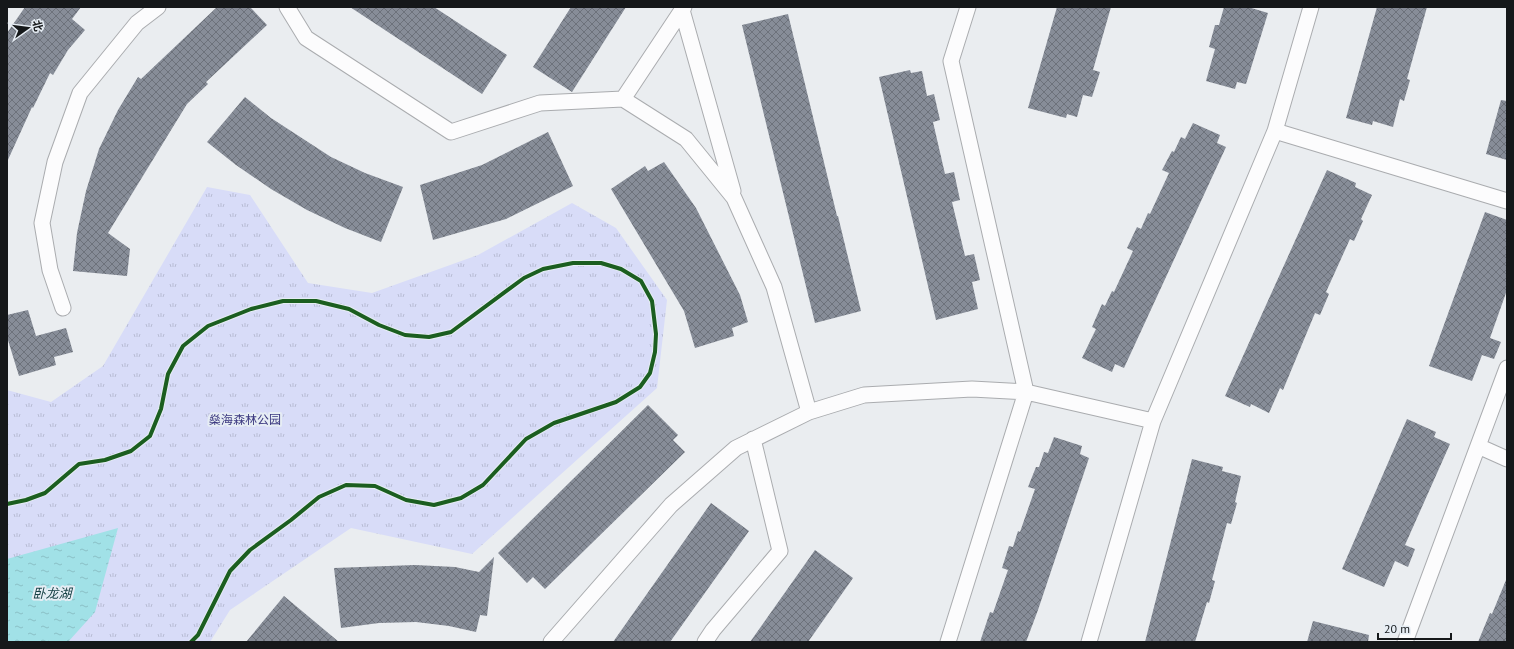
<svg xmlns="http://www.w3.org/2000/svg" width="1514" height="649" font-family="'PT Sans','Noto Sans SC',sans-serif">
<style>
.park{fill:url(#park-tufts)}
.water{fill:url(#water-ripples)}
.building{fill:url(#building-cross-hatch)}
.lines{fill:none;stroke-linecap:round;stroke-linejoin:round}
.service-casing{stroke:#aaacaf;stroke-width:17}
.service{stroke:#fcfcfd;stroke-width:15}
.cycleway-casing{stroke:#e6edf4;stroke-width:6}
.cycleway{stroke:#1b5e20;stroke-width:4}
.labels{text-anchor:middle;dominant-baseline:central;stroke-width:4;stroke-linejoin:round;paint-order:stroke}
.park-label{font-size:12px;fill:#3b3880;stroke:#e6edf4}
.water-label{font-size:13px;font-style:italic;fill:#194347;stroke:#e6edf4}
</style>
<defs>
<pattern id="park-tufts" width="24" height="20" patternUnits="userSpaceOnUse"><rect width="24" height="20" fill="#d8dcf8"/><path d="M3 7l-1-3M5 7V3M7 7l1-3M15 17l-1-3M17 17v-4M19 17l1-3" fill="none" stroke="#b8bcd4"/></pattern>
<pattern id="water-ripples" width="26" height="14" patternUnits="userSpaceOnUse"><rect width="26" height="14" fill="#a1e1e7"/><path d="M2 4q2-2 4 0t4 0M15 11q2-2 4 0t4 0" fill="none" stroke="#8ac0c6"/></pattern>
<pattern id="building-cross-hatch" width="8" height="8" patternUnits="userSpaceOnUse"><rect width="8" height="8" fill="#878d98"/><path d="M0 0l8 8M0 8l8-8" fill="none" stroke="#6d727b"/></pattern>
</defs>
<rect width="100%" height="100%" fill="#eaedf0"/>
<path class="park" d="M 207,187 L 250,195 L 308,283 L 372,293 L 478,255 L 572,203 L 616,228 L 667,300 L 657,388 L 472,554 L 351,528 L 230,610 L 210,642 L 7,642 L 7,390 L 51,402 L 103,366 Z"/>
<path class="water" d="M 118,528 L 95,612 L 68,642 L 7,642 L 7,559 Z"/>
<path class="building" d="M 25,7 L 81,7 L 72,19 L 85,30 L 68,50 L 53,75 L 50,73 L 33,108 L 32,107 L 7,162 L 7,33 Z
M 217,7 L 250,7 L 267,25 L 206,82 L 208,84 L 187,104 L 108,233 L 130,249 L 127,276 L 73,271 L 77,233 L 86,191 L 99,149 L 118,110 L 138,77 L 141,79 Z
M 350,7 L 434,7 L 507,55 L 482,94 Z
M 571,7 L 626,7 L 572,92 L 533,67 Z
M 1057,7 L 1111,7 L 1093,70 L 1100,72 L 1092,97 L 1083,95 L 1077,117 L 1067,114 L 1066,118 L 1028,108 Z
M 1224,7 L 1248,7 L 1268,13 L 1246,84 L 1237,82 L 1235,89 L 1206,81 L 1215,49 L 1209,47 L 1215,25 L 1219,25 Z
M 1377,7 L 1427,7 L 1407,79 L 1410,80 L 1404,101 L 1400,99 L 1393,127 L 1373,121 L 1372,125 L 1346,118 Z
M 788,14 L 837,216 L 838,216 L 861,311 L 815,323 L 742,25 Z
M 910,70 L 911,73 L 922,71 L 927,96 L 934,94 L 940,120 L 933,122 L 945,174 L 954,172 L 960,200 L 952,202 L 965,256 L 974,254 L 980,280 L 972,282 L 978,309 L 936,320 L 879,77 Z
M 245,97 L 271,118 L 331,157 L 365,173 L 403,187 L 381,242 L 345,228 L 307,210 L 271,189 L 236,165 L 207,142 Z
M 1501,100 L 1507,101 L 1507,160 L 1486,154 Z
M 1193,123 L 1220,135 L 1217,143 L 1226,147 L 1124,368 L 1115,364 L 1112,372 L 1082,358 L 1096,329 L 1092,327 L 1102,304 L 1105,306 L 1112,291 L 1114,292 L 1133,251 L 1127,248 L 1137,227 L 1141,229 L 1148,213 L 1150,214 L 1169,173 L 1162,170 L 1172,151 L 1174,152 L 1181,137 L 1185,139 Z
M 548,132 L 573,186 L 506,219 L 433,240 L 420,185 L 482,165 Z
M 664,162 L 696,208 L 740,295 L 748,322 L 732,328 L 734,336 L 695,348 L 684,311 L 611,189 L 645,166 L 648,171 Z
M 1327,170 L 1356,183 L 1355,187 L 1372,195 L 1361,219 L 1363,221 L 1354,241 L 1350,239 L 1326,292 L 1329,294 L 1320,315 L 1315,313 L 1283,390 L 1280,388 L 1269,413 L 1251,404 L 1250,407 L 1225,396 Z
M 1485,212 L 1507,220 L 1507,290 L 1490,338 L 1501,342 L 1494,359 L 1482,355 L 1472,381 L 1429,366 Z
M 28,310 L 36,336 L 66,328 L 73,352 L 54,357 L 56,365 L 19,376 L 7,337 L 7,315 Z
M 648,405 L 678,435 L 673,440 L 685,452 L 545,589 L 533,577 L 527,583 L 498,553 Z
M 1407,419 L 1436,432 L 1434,437 L 1450,444 L 1405,545 L 1415,549 L 1408,567 L 1395,561 L 1384,587 L 1342,569 Z
M 1054,437 L 1082,446 L 1080,454 L 1089,458 L 1038,610 L 1026,642 L 980,642 L 990,612 L 993,613 L 1008,570 L 1002,568 L 1009,546 L 1013,547 L 1018,531 L 1020,532 L 1035,489 L 1028,487 L 1036,467 L 1039,467 L 1044,452 L 1048,453 Z
M 1192,459 L 1223,467 L 1222,471 L 1241,476 L 1235,502 L 1237,503 L 1231,524 L 1227,523 L 1212,580 L 1215,581 L 1209,603 L 1207,602 L 1195,642 L 1145,642 Z
M 711,503 L 749,531 L 670,642 L 613,642 Z
M 815,550 L 853,578 L 808,642 L 750,642 Z
M 494,557 L 487,616 L 480,615 L 476,632 L 449,626 L 416,622 L 379,623 L 341,628 L 334,568 L 415,565 L 455,567 L 479,572 Z
M 1506,580 L 1507,642 L 1478,642 L 1490,613 L 1492,614 Z
M 284,596 L 339,642 L 246,642 Z
M 1313,621 L 1369,635 L 1368,642 L 1307,642 Z"/>
<g class="lines">
<g class="service-casing">
<path id="service" d="M 287,7 L 306,38 L 451,132 L 540,103 L 623,99 L 684,7
M 682,10 L 733,191
M 623,99 L 686,139 L 734,198 L 774,287 L 809,412
M 1275,131 L 1507,201
M 63,308 L 50,270 L 42,223 L 55,162 L 80,93 L 137,23 L 158,7
M 1478,446 L 1507,459
M 551,642 L 671,505 L 736,448 L 809,412 L 864,395 L 972,389 L 1026,392 L 1153,421
M 705,642 L 713,630 L 780,551 L 753,439
M 948,642 L 1026,392 L 951,61 L 968,7
M 1089,642 L 1153,421 L 1275,131 L 1311,7
M 1405,642 L 1507,368"/>
</g>
<use href="#service" class="service"/>
<g class="cycleway-casing">
<path id="cycleway" d="M 7,504 L 26,500 L 45,493 L 79,464 L 105,460 L 131,451 L 150,436 L 161,409 L 168,374 L 183,346 L 208,326 L 251,309 L 283,301 L 316,301 L 349,309 L 379,325 L 405,335 L 429,337 L 451,332 L 524,278 L 543,269 L 573,263 L 601,263 L 621,269 L 641,281 L 652,301 L 656,334 L 655,352 L 650,373 L 640,387 L 616,402 L 554,423 L 526,439 L 483,485 L 461,498 L 434,505 L 406,500 L 375,486 L 346,485 L 319,497 L 291,520 L 250,550 L 230,571 L 198,635 L 191,642"/>
</g>
<use href="#cycleway" class="cycleway"/>
</g>
<g class="labels">
<g class="park-label">
<text x="245" y="419">燊海森林公园</text>
</g>
<g class="water-label">
<text x="52" y="593">卧龙湖</text>
</g>
</g>
<rect width="1514" height="649" fill="none" stroke="#15181a" stroke-width="16"/>
<g transform="translate(28 28) rotate(76)" stroke="#e6edf4" stroke-width="3" paint-order="stroke">
<path d="M0-3L7 15L0 10L-7 15Z" fill="#15181a"/>
<text y="-6" font-size="11" font-weight="bold" text-anchor="middle" fill="#15181a">北</text>
</g>
<path d="M1378 633v6h73v-6" fill="none" stroke="#15181a" stroke-width="2"/>
<text x="1384" y="633" font-size="12" fill="#15181a" stroke="#e6edf4" stroke-width="3" paint-order="stroke">20 m</text>
</svg>
